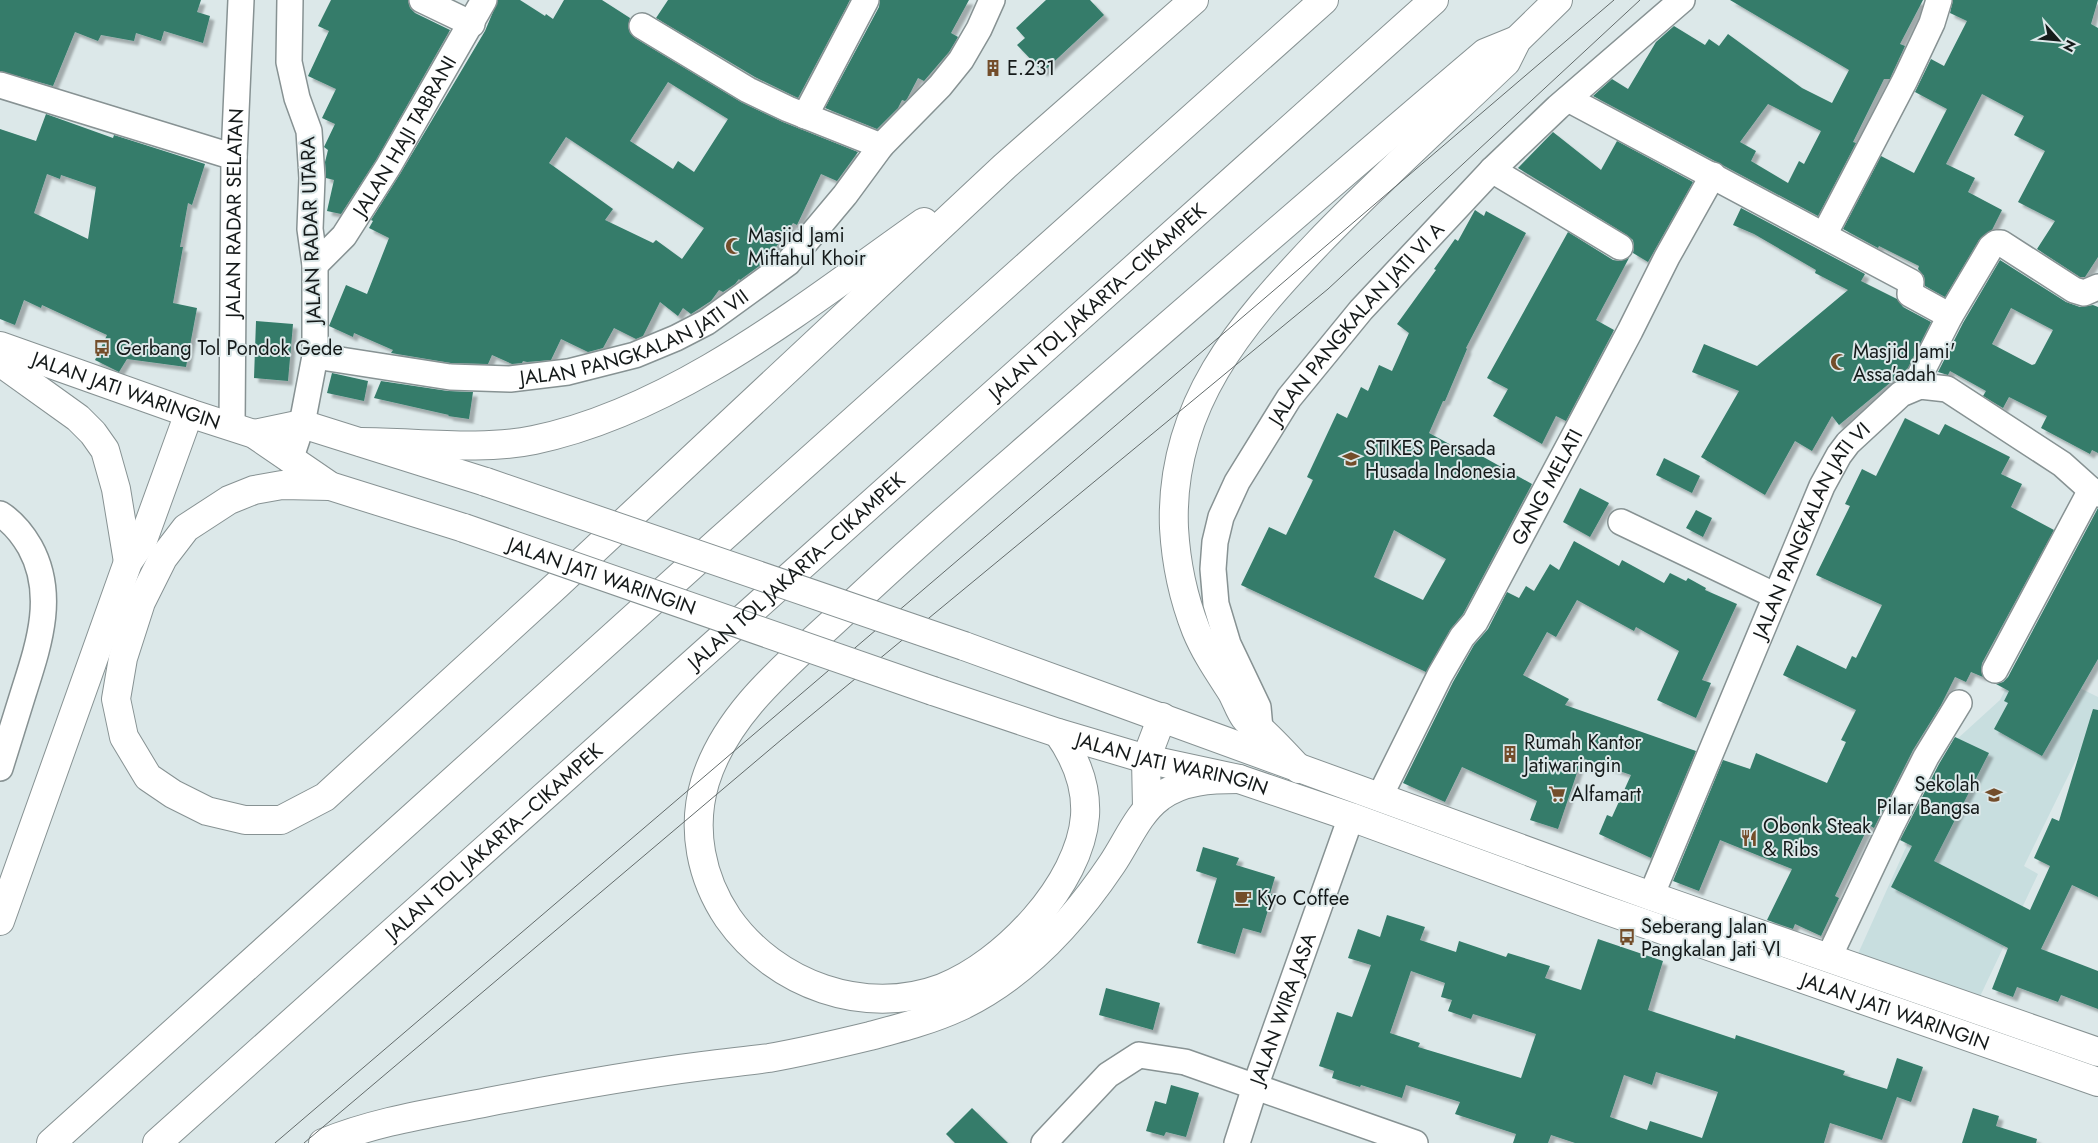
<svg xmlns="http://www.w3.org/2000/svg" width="2098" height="1143" font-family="Jost,sans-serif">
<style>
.built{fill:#c8dedf}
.building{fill:#347c6a;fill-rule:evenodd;filter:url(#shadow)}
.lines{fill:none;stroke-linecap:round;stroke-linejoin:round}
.minor-casing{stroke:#879293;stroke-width:28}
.major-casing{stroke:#879293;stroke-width:30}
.highway-casing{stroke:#879293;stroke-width:30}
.minor{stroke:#fff;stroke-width:25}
.major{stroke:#fff;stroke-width:28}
.highway{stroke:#fff;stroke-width:28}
.tram{stroke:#636b6b;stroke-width:1}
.major-bridge-casing{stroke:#879293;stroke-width:30;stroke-linecap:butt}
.major-bridge{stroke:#fff;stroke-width:28}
.labels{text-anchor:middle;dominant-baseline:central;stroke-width:4;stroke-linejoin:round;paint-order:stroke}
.poi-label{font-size:20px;fill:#151a1a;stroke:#dce8e9;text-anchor:start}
.street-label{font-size:20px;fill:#151a1a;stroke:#dce8e9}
</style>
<defs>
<filter id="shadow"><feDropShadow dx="4.5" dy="4.5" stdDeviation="1" flood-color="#0004"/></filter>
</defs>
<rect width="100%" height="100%" fill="#dce8e9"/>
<path class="built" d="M 2021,659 L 2098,697 L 2098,726 L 2088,746 L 2078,756 L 2024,866 L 2038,874 L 1975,1007 L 1857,956 L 1907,845 L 1909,835 L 1956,740 L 2000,700 Z"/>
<path class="building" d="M 0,0 L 201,0 L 197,12 L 210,16 L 203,43 L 164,31 L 161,41 L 136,33 L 134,41 L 101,35 L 98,41 L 75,32 L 53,86 L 0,71 Z
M 331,0 L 408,0 L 410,8 L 415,13 L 450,30 L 376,160 L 341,214 L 327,211 L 334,180 L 326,178 L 325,162 L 328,150 L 324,147 L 335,124 L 322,118 L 336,89 L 308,76 L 329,31 L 318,26 Z
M 498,0 L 520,0 L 545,16 L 546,14 L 553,19 L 564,0 L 602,0 L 630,18 L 628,26 L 630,33 L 635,38 L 741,102 L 783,122 L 858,152 L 837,181 L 821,174 L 797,225 L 793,223 L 766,261 L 740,280 L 739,279 L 735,284 L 723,292 L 719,290 L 711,301 L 691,314 L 683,308 L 678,316 L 660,302 L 643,336 L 636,339 L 614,328 L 603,348 L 588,352 L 561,339 L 551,360 L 527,362 L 523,361 L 522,363 L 512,364 L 492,355 L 488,364 L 451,363 L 391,353 L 393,350 L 354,333 L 353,337 L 329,326 L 346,285 L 367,294 L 389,238 L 369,228 L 373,221 L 371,220 L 400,174 L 485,31 ZM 668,82 L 728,119 L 694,172 L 678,161 L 673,169 L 630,141 ZM 566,137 L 704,228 L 682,259 L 656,240 L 653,243 L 605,220 L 613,209 L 549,163 Z
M 668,0 L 850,0 L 798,98 L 755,77 L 656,18 Z
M 880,0 L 969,0 L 951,33 L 958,37 L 949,52 L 924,81 L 918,78 L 907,99 L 905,101 L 902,100 L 898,108 L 877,129 L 825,108 L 879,7 Z
M 1046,0 L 1090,0 L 1104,15 L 1043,72 L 1017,45 L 1025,38 L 1016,28 Z
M 1730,0 L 1923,0 L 1900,44 L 1905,46 L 1892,74 L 1890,79 L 1884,79 L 1853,142 L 1856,143 L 1818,216 L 1593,96 L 1612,79 L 1628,89 L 1656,42 L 1674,26 L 1705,45 L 1709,39 L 1719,46 L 1728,34 L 1802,88 L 1832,103 L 1849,70 ZM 1768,104 L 1821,131 L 1804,164 L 1799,161 L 1788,183 L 1751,161 L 1756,151 L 1740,142 Z
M 1953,0 L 2098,0 L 2091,24 L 2098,28 L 2098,257 L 2085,277 L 2080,277 L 2037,249 L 2055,221 L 2018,202 L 2045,151 L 2014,135 L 2024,116 L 1982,94 L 1946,164 L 1975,178 L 1968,192 L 2002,210 L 1992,230 L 1979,240 L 1945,297 L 1925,286 L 1924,276 L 1918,269 L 1919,266 L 1879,246 L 1878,248 L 1843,229 L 1881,156 L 1914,173 L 1947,109 L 1915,92 L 1931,59 L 1944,66 L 1967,21 L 1950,13 Z
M 46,114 L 113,138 L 114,135 L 205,164 L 192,205 L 188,203 L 180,247 L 183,247 L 173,303 L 197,308 L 186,367 L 127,359 L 119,372 L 95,360 L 107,335 L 42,305 L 41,308 L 24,300 L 15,325 L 0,319 L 0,129 L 36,141 ZM 47,174 L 60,179 L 61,175 L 96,187 L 88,239 L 34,213 Z
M 1553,132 L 1601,170 L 1617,141 L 1693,182 L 1648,262 L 1633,253 L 1634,247 L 1633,240 L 1627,235 L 1518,168 Z
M 1741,208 L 1865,274 L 1861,281 L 1897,299 L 1903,307 L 1931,322 L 1908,368 L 1839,425 L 1832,416 L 1812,451 L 1795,441 L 1765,495 L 1701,457 L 1739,391 L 1692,372 L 1704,344 L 1757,366 L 1848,290 L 1815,273 L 1816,270 L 1754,234 L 1733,225 Z
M 1475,210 L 1484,216 L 1486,211 L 1526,233 L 1466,348 L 1467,349 L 1445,401 L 1443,401 L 1429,433 L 1466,453 L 1467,451 L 1477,456 L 1478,454 L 1532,484 L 1463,614 L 1450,630 L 1426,672 L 1241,585 L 1269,527 L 1286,535 L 1313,480 L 1307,477 L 1337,413 L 1347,418 L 1361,387 L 1368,391 L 1379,365 L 1392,371 L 1409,333 L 1397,324 L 1436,270 L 1434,269 L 1455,239 L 1458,241 ZM 1394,530 L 1446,559 L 1423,600 L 1374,577 Z
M 1568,232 L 1613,260 L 1620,261 L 1629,258 L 1596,320 L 1614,330 L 1566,421 L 1556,416 L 1542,444 L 1493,416 L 1508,389 L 1487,378 Z
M 2000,260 L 2066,302 L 2080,307 L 2093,305 L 2098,307 L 2098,453 L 2092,450 L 2090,454 L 2041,428 L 2047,416 L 2009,397 L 2003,408 L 1983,396 L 1986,391 L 1950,371 L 1948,375 L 1938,372 L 1963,323 ZM 2011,308 L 2053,330 L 2035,364 L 2032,365 L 1992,344 Z
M 256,321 L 293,324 L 288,381 L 254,378 Z
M 332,373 L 368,381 L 364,401 L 327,393 Z
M 381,381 L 448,391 L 473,392 L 469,419 L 448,416 L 449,415 L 374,398 Z
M 1905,418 L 1939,435 L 1945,424 L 2010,457 L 2001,474 L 2022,484 L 2011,507 L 2054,530 L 1982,663 L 1981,670 L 1983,677 L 1971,672 L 1966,682 L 1955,677 L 1941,705 L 1913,750 L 1874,828 L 1869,825 L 1835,896 L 1839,898 L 1821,936 L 1795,924 L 1793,929 L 1767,920 L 1792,869 L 1720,840 L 1699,891 L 1673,881 L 1723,760 L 1750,769 L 1756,753 L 1827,783 L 1846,742 L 1841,740 L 1856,710 L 1783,675 L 1797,645 L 1846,669 L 1852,656 L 1856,658 L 1882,605 L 1816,575 L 1850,506 L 1845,504 L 1862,469 L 1876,476 Z
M 1664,458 L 1700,476 L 1692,493 L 1656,475 Z
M 1580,488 L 1609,503 L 1590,537 L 1563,522 Z
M 2098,508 L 2098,659 L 2042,756 L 1994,729 L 2008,703 L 2004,701 L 2009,691 L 1996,684 L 2003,682 L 2008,677 Z
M 1696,510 L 1712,518 L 1703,537 L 1686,528 Z
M 1574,541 L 1619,566 L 1622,560 L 1664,583 L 1670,573 L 1686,581 L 1688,578 L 1706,588 L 1705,590 L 1737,604 L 1702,680 L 1711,683 L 1696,718 L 1657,700 L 1679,651 L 1636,627 L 1634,631 L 1577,600 L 1556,637 L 1547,632 L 1523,675 L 1569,699 L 1565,705 L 1696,751 L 1651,858 L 1599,834 L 1607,815 L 1612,817 L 1631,775 L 1582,758 L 1558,829 L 1530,820 L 1537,801 L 1462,767 L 1445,802 L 1403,783 L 1453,682 L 1474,645 L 1488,629 L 1507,592 L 1519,598 L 1526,586 L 1534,591 L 1550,564 L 1559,570 Z
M 2093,709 L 2098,710 L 2098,897 L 2072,885 L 2041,949 L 2098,971 L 2098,1009 L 2061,995 L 2058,1002 L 2017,987 L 2013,997 L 1992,989 L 2008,948 L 1891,887 L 1912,846 L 1900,840 L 1939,764 L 1955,737 L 1989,753 L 1934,861 L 2030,910 L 2050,866 L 2034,858 L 2052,818 L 2059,821 Z
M 1203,847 L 1239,858 L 1236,865 L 1275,877 L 1270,894 L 1273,894 L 1261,933 L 1243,928 L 1235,954 L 1197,943 L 1217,878 L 1196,871 Z
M 1387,915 L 1425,927 L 1420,940 L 1456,952 L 1459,941 L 1506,957 L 1508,953 L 1550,966 L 1545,978 L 1581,990 L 1598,939 L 1663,961 L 1648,1010 L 1735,1039 L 1736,1035 L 1845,1071 L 1843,1075 L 1887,1089 L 1897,1058 L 1923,1067 L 1911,1102 L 1897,1097 L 1882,1140 L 1830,1123 L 1824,1143 L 1575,1143 L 1551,1135 L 1548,1143 L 1513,1143 L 1516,1134 L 1455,1114 L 1460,1102 L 1406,1085 L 1402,1098 L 1361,1085 L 1360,1087 L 1332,1078 L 1334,1071 L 1319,1066 L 1337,1012 L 1352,1017 L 1371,965 L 1348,958 L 1358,929 L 1380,937 ZM 1411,971 L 1445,983 L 1441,997 L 1452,1000 L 1448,1011 L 1471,1019 L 1473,1014 L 1536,1034 L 1521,1078 L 1418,1047 L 1420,1043 L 1390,1033 ZM 1656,1072 L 1718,1092 L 1702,1138 L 1650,1121 L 1647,1130 L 1610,1117 L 1624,1075 L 1652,1085 Z
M 1106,988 L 1160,1003 L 1153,1030 L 1099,1015 Z
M 1171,1085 L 1199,1093 L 1186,1137 L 1166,1132 L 1164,1136 L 1146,1131 L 1155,1101 L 1166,1104 Z
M 972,1108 L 1008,1143 L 955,1143 L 946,1134 Z
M 1973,1108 L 1999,1116 L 1996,1126 L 2037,1139 L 2036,1143 L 1962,1143 Z"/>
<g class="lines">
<g class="minor-casing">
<g id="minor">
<path d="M 422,0 L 472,24"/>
<path d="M 642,26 L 748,90 L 788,109 L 881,146"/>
<path d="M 0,85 L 234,157"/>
<path d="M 1568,99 L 1911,282 L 1910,294 L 1950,316"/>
<path d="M 805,116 L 866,0"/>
<path d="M 1492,170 L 1620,247"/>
<path d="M 1824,235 L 1905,80 L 1932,23 L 1939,0"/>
<path id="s1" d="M 315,265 L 344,236 L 388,167 L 484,0"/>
<path id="s2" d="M 315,356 L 450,377 L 510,379 L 568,372 L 635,355 L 676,338 L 707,322 L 788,263 L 845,195 L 881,146 L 940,86 L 961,60 L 979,29 L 992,0"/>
<path d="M 1920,386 L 1921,373 L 1950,316 L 1991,247 L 1996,243 L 2001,243 L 2074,290 L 2084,293 L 2098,287"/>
<path id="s3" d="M 232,427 L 234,157 L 241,0"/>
<path d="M 290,460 L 302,424 L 315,356 L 315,265 L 310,229 L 312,178 L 309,131 L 297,98 L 289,62 L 290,0"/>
<path d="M 0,514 C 13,522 23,535 30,547 C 56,594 39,644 24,691 C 16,717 8,742 0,768"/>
<path d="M 1621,522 L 1776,596"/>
<path d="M 1995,670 L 2091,490"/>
<path id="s4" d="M 1260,729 L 1258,707 L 1228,644 L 1216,604 L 1213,569 L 1215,542 L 1221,517 L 1237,482 L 1289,398 L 1361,310 L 1492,170 L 1558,107 L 1682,0"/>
<path id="s5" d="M 1379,798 L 1440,675 L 1462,637 L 1475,622 L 1630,331 L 1667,257 L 1713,175"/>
<path id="s6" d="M 1651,896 L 1822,486 L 1839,455 L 1848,443 L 1901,394 L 1920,386 L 1947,389 L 2062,464 L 2091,490 L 2098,494"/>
<path d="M 1829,957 L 1892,824 L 1926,757 L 1959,703"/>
<path d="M 1044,1143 L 1108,1075 L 1139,1055 L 1185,1062 L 1415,1143"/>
<path id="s7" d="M 1237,1143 L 1255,1087 L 1351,817"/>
</g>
</g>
<g class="major-casing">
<g id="major">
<path id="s8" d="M 0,346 L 189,413 L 254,434 L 330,486 L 464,528"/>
<path d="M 254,434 L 302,424 L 486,482"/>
<path d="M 964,646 L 1651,896 L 2098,1052"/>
<path id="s9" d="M 933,691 L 1058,733 L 1146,759 L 1239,779 L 1351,817 L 1597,907 L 2098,1082"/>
</g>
</g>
<g class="highway-casing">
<g id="highway">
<path d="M 0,362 L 78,418 L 93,433 L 105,450 L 116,489 L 128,562"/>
<path d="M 361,442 C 415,442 482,451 534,440 C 677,410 806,305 924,222"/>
<path d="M 330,486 L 282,485 L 254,490 L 229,500 L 186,528 L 163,558 L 141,602 L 123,658 L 116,699 L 124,737 L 148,777 L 173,794 L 207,811 L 245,820 L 281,820 L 325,797 L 557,585 L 1005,166 L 1194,0"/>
<path d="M 1058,733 C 1075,757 1087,785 1085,816 C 1080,884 1004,964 942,988 C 865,1017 775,985 728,918 C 701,878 691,829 705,782 C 727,710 792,661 845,611 C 901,558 959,507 1018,456 C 1173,321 1328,186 1485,53 L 1517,40"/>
<path d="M 1299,769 C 1287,756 1275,743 1262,731 C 1257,726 1249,724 1245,718 C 1239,710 1236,699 1231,691 C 1218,671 1205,652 1196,630 C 1183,597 1176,563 1174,528 C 1169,406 1241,324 1320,241 C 1380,179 1444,121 1506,62 L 1517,40 L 1558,0"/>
<path d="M 1147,807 L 1146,759 L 1162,717"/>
<path d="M 0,921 L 128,562 L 143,540 L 189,413"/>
<path d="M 51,1143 L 719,541 L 1324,0"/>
<path id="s10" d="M 157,1143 L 1434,0"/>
<path d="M 323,1143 C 376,1121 433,1113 488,1102 C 560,1088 631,1075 703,1066 C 725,1063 747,1061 769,1058 C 803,1052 837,1044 870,1036 C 900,1028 931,1020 959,1007 C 1023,977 1073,922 1112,864 C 1127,842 1138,813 1160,797 C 1182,780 1212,779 1239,779"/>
</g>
</g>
<use href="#minor" class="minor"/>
<use href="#major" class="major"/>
<use href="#highway" class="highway"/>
<path class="tram" d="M 275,1143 L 1614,0
M 304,1143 L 781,740 L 1328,289 L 1640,0"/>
<g class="major-bridge-casing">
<g id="major-bridge">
<path d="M 486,482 L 964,646"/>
<path id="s11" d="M 464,528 L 933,691"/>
</g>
</g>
<use href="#major-bridge" class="major-bridge"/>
</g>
<defs>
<g id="building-bare" transform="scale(1.35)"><path d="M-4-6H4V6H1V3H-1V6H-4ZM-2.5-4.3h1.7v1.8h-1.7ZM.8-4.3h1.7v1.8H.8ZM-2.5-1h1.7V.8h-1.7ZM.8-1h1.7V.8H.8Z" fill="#734d2a" stroke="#dce8e9" stroke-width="2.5" paint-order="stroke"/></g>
<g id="mosque-bare" transform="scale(1.35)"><path d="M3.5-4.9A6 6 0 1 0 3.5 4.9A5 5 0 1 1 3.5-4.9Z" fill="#734d2a" stroke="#dce8e9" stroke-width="2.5" paint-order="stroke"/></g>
<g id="bus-bare" transform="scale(1.35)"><path d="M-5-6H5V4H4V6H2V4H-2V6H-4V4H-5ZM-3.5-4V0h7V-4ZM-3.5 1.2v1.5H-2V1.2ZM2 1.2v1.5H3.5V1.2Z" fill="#734d2a" stroke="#dce8e9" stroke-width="2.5" paint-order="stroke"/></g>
<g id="university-bare" transform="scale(1.35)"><path d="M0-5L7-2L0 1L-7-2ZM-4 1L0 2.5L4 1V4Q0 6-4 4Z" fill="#734d2a" stroke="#dce8e9" stroke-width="2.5" paint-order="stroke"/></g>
<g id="supermarket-bare" transform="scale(1.35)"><path d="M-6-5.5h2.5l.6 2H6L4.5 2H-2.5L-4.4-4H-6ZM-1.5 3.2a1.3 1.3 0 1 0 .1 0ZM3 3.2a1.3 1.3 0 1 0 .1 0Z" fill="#734d2a" stroke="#dce8e9" stroke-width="2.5" paint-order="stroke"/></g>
<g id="school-bare" transform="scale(1.35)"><path d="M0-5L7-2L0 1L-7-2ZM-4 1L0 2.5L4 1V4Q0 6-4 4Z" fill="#734d2a" stroke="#dce8e9" stroke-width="2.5" paint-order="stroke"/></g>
<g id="restaurant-bare" transform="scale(1.35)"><path d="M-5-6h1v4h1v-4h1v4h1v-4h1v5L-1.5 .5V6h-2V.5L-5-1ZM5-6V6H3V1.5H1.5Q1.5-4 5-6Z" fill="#734d2a" stroke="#dce8e9" stroke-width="2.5" paint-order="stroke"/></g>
<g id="cafe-bare" transform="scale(1.35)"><path d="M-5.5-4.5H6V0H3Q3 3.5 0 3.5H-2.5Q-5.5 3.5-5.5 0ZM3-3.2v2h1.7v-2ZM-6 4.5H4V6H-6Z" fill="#734d2a" stroke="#dce8e9" stroke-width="2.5" paint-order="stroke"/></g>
</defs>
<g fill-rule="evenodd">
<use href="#building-bare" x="993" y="68"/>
<use href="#mosque-bare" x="734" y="246"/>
<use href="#bus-bare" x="102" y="348"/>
<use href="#mosque-bare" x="1839" y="362"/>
<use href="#university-bare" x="1351" y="459"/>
<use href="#building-bare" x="1510" y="754"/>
<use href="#supermarket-bare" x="1557" y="794"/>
<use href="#school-bare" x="1994" y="795"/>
<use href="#restaurant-bare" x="1749" y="838"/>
<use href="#cafe-bare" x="1243" y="898"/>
<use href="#bus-bare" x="1627" y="937"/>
</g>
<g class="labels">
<g class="poi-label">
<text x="1007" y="68">E.231</text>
<text x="748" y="235">Masjid Jami<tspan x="748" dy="23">Miftahul Khoir</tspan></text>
<text x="116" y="348">Gerbang Tol Pondok Gede</text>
<text x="1853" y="351">Masjid Jami'<tspan x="1853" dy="23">Assa'adah</tspan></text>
<text x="1365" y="448">STIKES Persada<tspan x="1365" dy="23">Husada Indonesia</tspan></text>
<text x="1524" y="742">Rumah Kantor<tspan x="1524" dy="23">Jatiwaringin</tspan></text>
<text x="1980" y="784" text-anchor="end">Sekolah<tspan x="1980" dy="23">Pilar Bangsa</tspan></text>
<text x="1571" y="794">Alfamart</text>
<text x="1763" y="826">Obonk Steak<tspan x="1763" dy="23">&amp; Ribs</tspan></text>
<text x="1257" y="898">Kyo Coffee</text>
<text x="1641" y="926">Seberang Jalan<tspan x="1641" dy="23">Pangkalan Jati VI</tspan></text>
</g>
<g class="street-label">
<text stroke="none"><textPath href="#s1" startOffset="158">JALAN HAJI TABRANI</textPath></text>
<text stroke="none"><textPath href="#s3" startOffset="214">JALAN RADAR SELATAN</textPath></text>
<text transform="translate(311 230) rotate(-92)">JALAN RADAR UTARA</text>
<text stroke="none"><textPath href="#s10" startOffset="1262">JALAN TOL JAKARTA–CIKAMPEK</textPath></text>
<text stroke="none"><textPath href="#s4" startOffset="459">JALAN PANGKALAN JATI VI A</textPath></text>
<text stroke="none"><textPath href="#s2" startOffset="329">JALAN PANGKALAN JATI VII</textPath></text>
<text stroke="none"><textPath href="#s8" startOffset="134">JALAN JATI WARINGIN</textPath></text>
<text stroke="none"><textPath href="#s5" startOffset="354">GANG MELATI</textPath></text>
<text stroke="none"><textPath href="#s6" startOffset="400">JALAN PANGKALAN JATI VI</textPath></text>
<text stroke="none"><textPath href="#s10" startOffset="858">JALAN TOL JAKARTA–CIKAMPEK</textPath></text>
<text stroke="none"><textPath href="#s11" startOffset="146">JALAN JATI WARINGIN</textPath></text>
<text stroke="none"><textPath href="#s9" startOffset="250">JALAN JATI WARINGIN</textPath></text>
<text stroke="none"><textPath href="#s10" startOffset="452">JALAN TOL JAKARTA–CIKAMPEK</textPath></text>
<text stroke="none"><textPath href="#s7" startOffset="142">JALAN WIRA JASA</textPath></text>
<text stroke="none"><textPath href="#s9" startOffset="1015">JALAN JATI WARINGIN</textPath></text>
</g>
</g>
<g transform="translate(2058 40) rotate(117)" stroke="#dce8e9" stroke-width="4" paint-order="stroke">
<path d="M0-4L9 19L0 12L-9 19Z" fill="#151a1a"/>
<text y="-8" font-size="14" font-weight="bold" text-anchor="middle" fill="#151a1a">N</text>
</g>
</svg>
